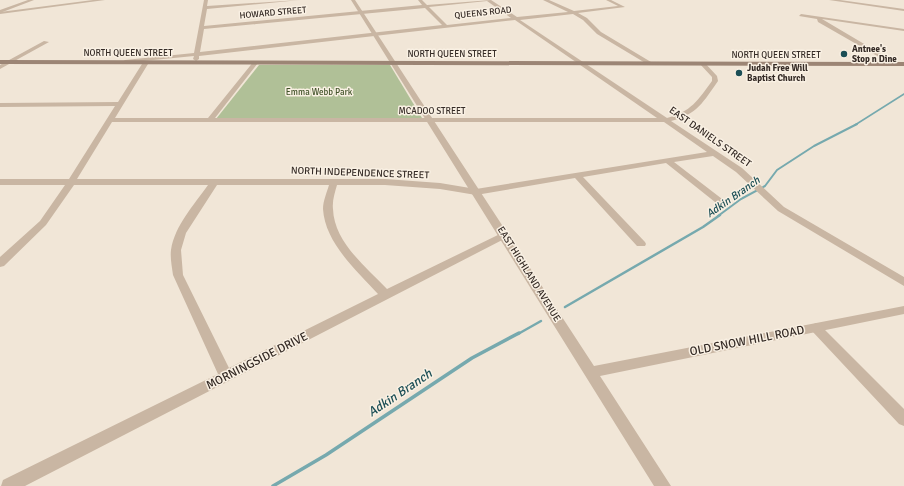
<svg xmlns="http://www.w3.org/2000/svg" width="904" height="486" font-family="Signika,sans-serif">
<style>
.green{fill:#b0c097}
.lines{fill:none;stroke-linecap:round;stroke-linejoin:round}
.stream-far3{stroke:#76a9ae;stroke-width:1.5}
.stream-far2{stroke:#76a9ae;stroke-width:2}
.stream-far1{stroke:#76a9ae;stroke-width:2.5}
.stream{stroke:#76a9ae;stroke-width:3.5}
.minor{fill:#c9b6a3;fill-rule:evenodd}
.tertiary{fill:#c9b6a3;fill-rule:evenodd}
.secondary{fill:#9c8575;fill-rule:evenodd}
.poi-dot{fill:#1b4e55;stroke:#f9f0e3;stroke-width:1.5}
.labels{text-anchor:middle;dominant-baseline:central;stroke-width:3;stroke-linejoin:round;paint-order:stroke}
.far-street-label{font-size:9px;fill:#342a25;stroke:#f9f0e3}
.far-poi-label{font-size:9px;font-weight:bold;fill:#342a25;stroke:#f9f0e3;text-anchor:start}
.far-park-label{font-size:9px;fill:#415229;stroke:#f9f0e3}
.street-label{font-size:10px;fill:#342a25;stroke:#f9f0e3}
.water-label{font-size:11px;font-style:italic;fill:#1b4e55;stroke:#f9f0e3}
.near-street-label{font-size:12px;fill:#342a25;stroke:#f9f0e3}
.near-water-label{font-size:13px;font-style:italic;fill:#1b4e55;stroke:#f9f0e3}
</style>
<rect width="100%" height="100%" fill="#f1e6d7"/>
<path class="green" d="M 259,65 L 390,65 L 422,118 L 216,119 Z"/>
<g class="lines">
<path class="stream-far3" d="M 855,125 L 904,94"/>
<path class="stream-far2" d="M 718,216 L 741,199 L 765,186 L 777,170 L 814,146 L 857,124"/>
<path class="stream-far1" d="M 565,307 L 703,227 L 720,215
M 518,334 L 541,321"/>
<path class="stream" d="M 273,486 L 326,455 L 472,358 L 519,333"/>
<path class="minor" d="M 28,0 L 34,0 L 0,13 L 0,10 Z
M 204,0 L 208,0 L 207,6 L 300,0 L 207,9 L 204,26 L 422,5 L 418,0 L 422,0 L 427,5 L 491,0 L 517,17 L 568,12 L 543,0 L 549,0 L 574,11 L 618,6 L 606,0 L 611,0 L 625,7 L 578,13 L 587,18 L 601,32 L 651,62 L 651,64 L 647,64 L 597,34 L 583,20 L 573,14 L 520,20 L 667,118 C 691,112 698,100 712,81 L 712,77 L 699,63 L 704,62 L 717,76 L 718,81 C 704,101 697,115 671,121 L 742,168 L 784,207 L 904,277 L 904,286 L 778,211 L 736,172 L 713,156 L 674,162 L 726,202 L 728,204 L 726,206 L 720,206 L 666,163 L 583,177 L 645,242 L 646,244 L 645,246 L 637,246 L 575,178 L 476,195 L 440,189 L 385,185 L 337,185 C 335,192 332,201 333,209 C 334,242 366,267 387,289 L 502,233 L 508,233 L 510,235 L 508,237 L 25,486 L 1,486 L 3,480 L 218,374 L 173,275 C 172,267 170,258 171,250 C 175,225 194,205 208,185 L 74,185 L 46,225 L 4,266 L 0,267 L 0,257 L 40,221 L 65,185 L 0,185 L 0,179 L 69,179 L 115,106 L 0,107 L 0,103 L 118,102 L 142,64 L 145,62 L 148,64 L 115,118 L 208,118 L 254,61 L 258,61 L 258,63 L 215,118 L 657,118 L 515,20 L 199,56 L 199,59 L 196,61 L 193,59 L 194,56 L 123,63 L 122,62 L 125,60 L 194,53 ZM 487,1 L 511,18 L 447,25 L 429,7 ZM 425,8 L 442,25 L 200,52 L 204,29 ZM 112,122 L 664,122 L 707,152 L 476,189 L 440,183 L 385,179 L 77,179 ZM 217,185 L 329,185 C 327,192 323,201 323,209 C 325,243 357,271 378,294 L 229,368 L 183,275 L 181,250 L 186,233 Z
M 829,0 L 840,0 L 904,9 L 904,11 Z
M 801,14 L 904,29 L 904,31 L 822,19 L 898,64 L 893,65 L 818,22 L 817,19 L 799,16 Z
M 44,41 L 49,42 L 0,69 L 0,65 Z
M 816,323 L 820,325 L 904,409 L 904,426 L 899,424 L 812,331 L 810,328 L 812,325 Z"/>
<path class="tertiary" d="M 93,0 L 105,0 L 0,14 L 0,12 Z
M 351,0 L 355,0 L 594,366 L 904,306 L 904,314 L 600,376 L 671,486 L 654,486 Z"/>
<path class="secondary" d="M 0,60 L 904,62 L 904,66 L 0,64 Z"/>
</g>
<g class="poi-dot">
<circle cx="844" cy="54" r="4"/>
<circle cx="739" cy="73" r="4"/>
</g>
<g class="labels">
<g class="far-street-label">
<text transform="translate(273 13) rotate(-5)">HOWARD STREET</text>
<text transform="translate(483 13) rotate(-6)">QUEENS ROAD</text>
<text x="128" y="53">NORTH QUEEN STREET</text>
<text x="452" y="54">NORTH QUEEN STREET</text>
<text x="776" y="55">NORTH QUEEN STREET</text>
<text x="432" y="111">MCADOO STREET</text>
</g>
<g class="far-poi-label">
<text x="852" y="49">Antnee's<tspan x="852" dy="10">Stop n Dine</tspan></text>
<text x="747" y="68">Judah Free Will<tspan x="747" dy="10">Baptist Church</tspan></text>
</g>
<g class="far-park-label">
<text x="319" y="92">Emma Webb Park</text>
</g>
<g class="street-label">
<text transform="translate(710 137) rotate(35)">EAST DANIELS STREET</text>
<text transform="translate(360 173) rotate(2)">NORTH INDEPENDENCE STREET</text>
<text transform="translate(529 274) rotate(58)">EAST HIGHLAND AVENUE</text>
</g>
<g class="water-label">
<text transform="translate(733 197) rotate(-35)">Adkin Branch</text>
</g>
<g class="near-street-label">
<text transform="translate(747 341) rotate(-11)">OLD SNOW HILL ROAD</text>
<text transform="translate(257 361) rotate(-27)">MORNINGSIDE DRIVE</text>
</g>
<g class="near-water-label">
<text transform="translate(400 393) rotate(-34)">Adkin Branch</text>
</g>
</g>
</svg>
